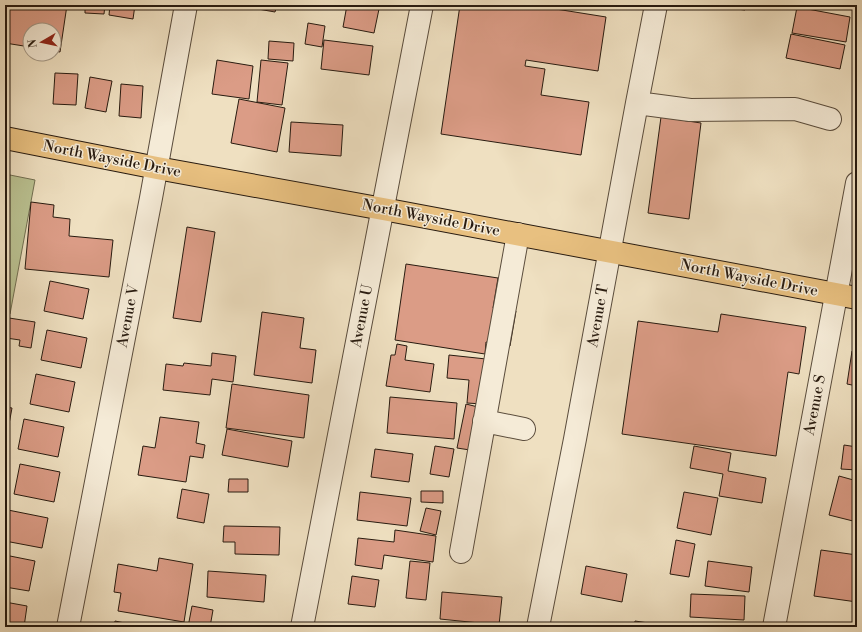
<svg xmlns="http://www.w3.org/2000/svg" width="862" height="632" font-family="'Libre Bodoni',serif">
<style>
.green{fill:#bac292;stroke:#716e51}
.building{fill:#db9c86;stroke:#281b10}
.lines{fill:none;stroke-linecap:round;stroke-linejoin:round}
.minor-casing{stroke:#5a4c3c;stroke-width:24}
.major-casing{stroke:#281b10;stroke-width:24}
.minor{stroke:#f5ebd7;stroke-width:22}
.major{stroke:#e8c080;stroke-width:22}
.labels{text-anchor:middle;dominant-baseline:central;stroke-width:3;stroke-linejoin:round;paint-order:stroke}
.street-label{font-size:15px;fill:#281b10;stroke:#f5ebd7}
</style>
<rect width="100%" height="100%" fill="#efe0c1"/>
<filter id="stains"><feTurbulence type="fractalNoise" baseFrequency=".005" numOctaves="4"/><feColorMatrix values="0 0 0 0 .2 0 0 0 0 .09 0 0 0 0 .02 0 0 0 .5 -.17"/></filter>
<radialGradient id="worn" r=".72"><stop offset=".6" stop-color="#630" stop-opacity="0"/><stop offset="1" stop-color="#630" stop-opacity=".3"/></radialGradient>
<path class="green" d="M 5,174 L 35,180 L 10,314 L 5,312 Z"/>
<path class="building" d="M 5,5 L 67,5 L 60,52 L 54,51 L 54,30 L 30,30 L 30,47 L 5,43 Z
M 85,5 L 105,5 L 104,14 L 85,13 Z
M 110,5 L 135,5 L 133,19 L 109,15 Z
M 241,5 L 277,5 L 275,12 L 241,6 Z
M 347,5 L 359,5 L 379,9 L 374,33 L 343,27 Z
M 460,5 L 537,5 L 537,6 L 606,17 L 598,71 L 526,60 L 525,66 L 545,69 L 541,95 L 589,102 L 581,155 L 441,134 Z
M 702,5 L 746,5 L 745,10 Z
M 797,7 L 850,17 L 846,42 L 792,33 Z
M 308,23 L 325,26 L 322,47 L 305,44 Z
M 791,34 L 845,45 L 840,69 L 786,58 Z
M 324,40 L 373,46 L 369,75 L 321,69 Z
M 269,41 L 294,43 L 293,61 L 268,59 Z
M 217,60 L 253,66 L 249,99 L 212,94 Z
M 261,60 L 288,63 L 282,105 L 257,102 Z
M 55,73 L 78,74 L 76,105 L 53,104 Z
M 90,77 L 112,81 L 106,112 L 85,108 Z
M 121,84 L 143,86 L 141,118 L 119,116 Z
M 239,99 L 285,108 L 277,152 L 231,143 Z
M 661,117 L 701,123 L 689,219 L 648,213 Z
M 291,122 L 343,125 L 341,156 L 289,152 Z
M 31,202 L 54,205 L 53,217 L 70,219 L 69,236 L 113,240 L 109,277 L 25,269 Z
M 187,227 L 215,232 L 201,322 L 173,318 Z
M 406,264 L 498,278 L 493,308 L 516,311 L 510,346 L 486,342 L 485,354 L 395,340 Z
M 50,281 L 89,289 L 83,319 L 44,311 Z
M 262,312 L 304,318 L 300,348 L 316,350 L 312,383 L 254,375 Z
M 721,314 L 806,327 L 799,374 L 788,372 L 776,456 L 622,434 L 638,321 L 718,332 Z
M 9,318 L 35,322 L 31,348 L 19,346 L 20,340 L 6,338 Z
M 47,330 L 87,338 L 81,368 L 41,360 Z
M 397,344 L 407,346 L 405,360 L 434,364 L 430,392 L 386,386 L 391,355 L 395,355 Z
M 852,351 L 857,352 L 857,386 L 847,384 Z
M 212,353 L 236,356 L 233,382 L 212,379 L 210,395 L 163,390 L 166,364 L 183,366 L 184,363 L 211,366 Z
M 449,355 L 486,359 L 482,404 L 467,403 L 469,380 L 447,378 Z
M 36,374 L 75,382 L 69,412 L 30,404 Z
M 232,384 L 309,395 L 304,438 L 226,428 Z
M 390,397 L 457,403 L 454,439 L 387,433 Z
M 857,403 L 857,434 L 853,434 Z
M 466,404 L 478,407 L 470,450 L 457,448 Z
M 5,407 L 12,408 L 7,435 L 5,435 Z
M 160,417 L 199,422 L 196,443 L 205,445 L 203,458 L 190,456 L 186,482 L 138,475 L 143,446 L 155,448 Z
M 24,419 L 64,427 L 58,457 L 18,449 Z
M 227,429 L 292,441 L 288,467 L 222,455 Z
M 844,445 L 857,447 L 857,470 L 841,469 Z
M 435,446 L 454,449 L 449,477 L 430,474 Z
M 694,446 L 731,453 L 728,471 L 766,478 L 762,503 L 719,496 L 723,474 L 690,468 Z
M 375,449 L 413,454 L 409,482 L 371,477 Z
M 20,464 L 60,472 L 54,502 L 14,494 Z
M 839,476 L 857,481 L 857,522 L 829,515 Z
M 229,479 L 248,479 L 248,492 L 228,492 Z
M 182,489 L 209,494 L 204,523 L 177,518 Z
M 421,491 L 443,491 L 443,503 L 421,502 Z
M 360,492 L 411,498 L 407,526 L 357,520 Z
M 684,492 L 718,498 L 711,535 L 677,528 Z
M 426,508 L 441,511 L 436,535 L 420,531 Z
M 8,510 L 48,518 L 42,548 L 5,541 L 5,527 Z
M 224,526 L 280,527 L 279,555 L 235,554 L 235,542 L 223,542 Z
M 395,530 L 436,536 L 433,562 L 384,555 L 382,569 L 355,565 L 358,538 L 394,542 Z
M 676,540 L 695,544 L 689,577 L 670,574 Z
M 821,550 L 857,555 L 856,569 L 857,569 L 857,602 L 814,596 Z
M 5,555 L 35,561 L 29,591 L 5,587 Z
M 159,558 L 193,564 L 184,622 L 118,611 L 121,593 L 114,592 L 118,564 L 157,571 Z
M 410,561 L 430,563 L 426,600 L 406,598 Z
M 708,561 L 752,567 L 749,592 L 705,586 Z
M 586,566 L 627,574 L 622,602 L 581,594 Z
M 208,571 L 266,575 L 264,602 L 207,597 Z
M 352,576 L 379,580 L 375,607 L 348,604 Z
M 442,592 L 502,597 L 499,625 L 440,619 Z
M 691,594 L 745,596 L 744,620 L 690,617 Z
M 5,602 L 27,606 L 24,627 L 5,627 Z
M 192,606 L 213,610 L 210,627 L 188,627 Z
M 115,621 L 144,627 L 114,627 Z
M 635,621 L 655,624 L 655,627 L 634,627 Z"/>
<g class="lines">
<g class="minor-casing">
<path id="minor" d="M 637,103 L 690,110 L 795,109 L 830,119
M 484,421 L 524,429
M 461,552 L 518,234
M 68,627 L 151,198 L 186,5
M 302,627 L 422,5
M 538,627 L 575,439 L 637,103 L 656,5
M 774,627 L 857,183"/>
</g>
<g class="major-casing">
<path id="major" d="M 5,138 L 157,168 L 383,209 L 857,298"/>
</g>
<use href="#minor" class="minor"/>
<use href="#major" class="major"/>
</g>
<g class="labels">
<g class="street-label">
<text transform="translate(112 159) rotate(11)">North Wayside Drive</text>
<text transform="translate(431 218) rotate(11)">North Wayside Drive</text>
<text transform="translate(749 278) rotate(11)">North Wayside Drive</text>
<text transform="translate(128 316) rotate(-79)">Avenue V</text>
<text transform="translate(362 316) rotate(-79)">Avenue U</text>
<text transform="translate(598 316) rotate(-80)">Avenue T</text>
<text transform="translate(815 405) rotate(-79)">Avenue S</text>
</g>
</g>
<rect width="862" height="632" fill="none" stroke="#efe0c1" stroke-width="20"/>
<rect x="6" y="6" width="850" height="620" fill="none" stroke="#281b10" stroke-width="2"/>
<rect x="10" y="10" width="842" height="612" fill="none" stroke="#281b10"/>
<g transform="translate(42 42) rotate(261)"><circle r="19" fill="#f5ebd7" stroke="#a39887"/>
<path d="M0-3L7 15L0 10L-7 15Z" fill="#8f2418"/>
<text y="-6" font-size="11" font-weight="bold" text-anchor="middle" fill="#281b10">N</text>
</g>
<rect width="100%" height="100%" filter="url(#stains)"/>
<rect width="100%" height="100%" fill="url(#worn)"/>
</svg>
